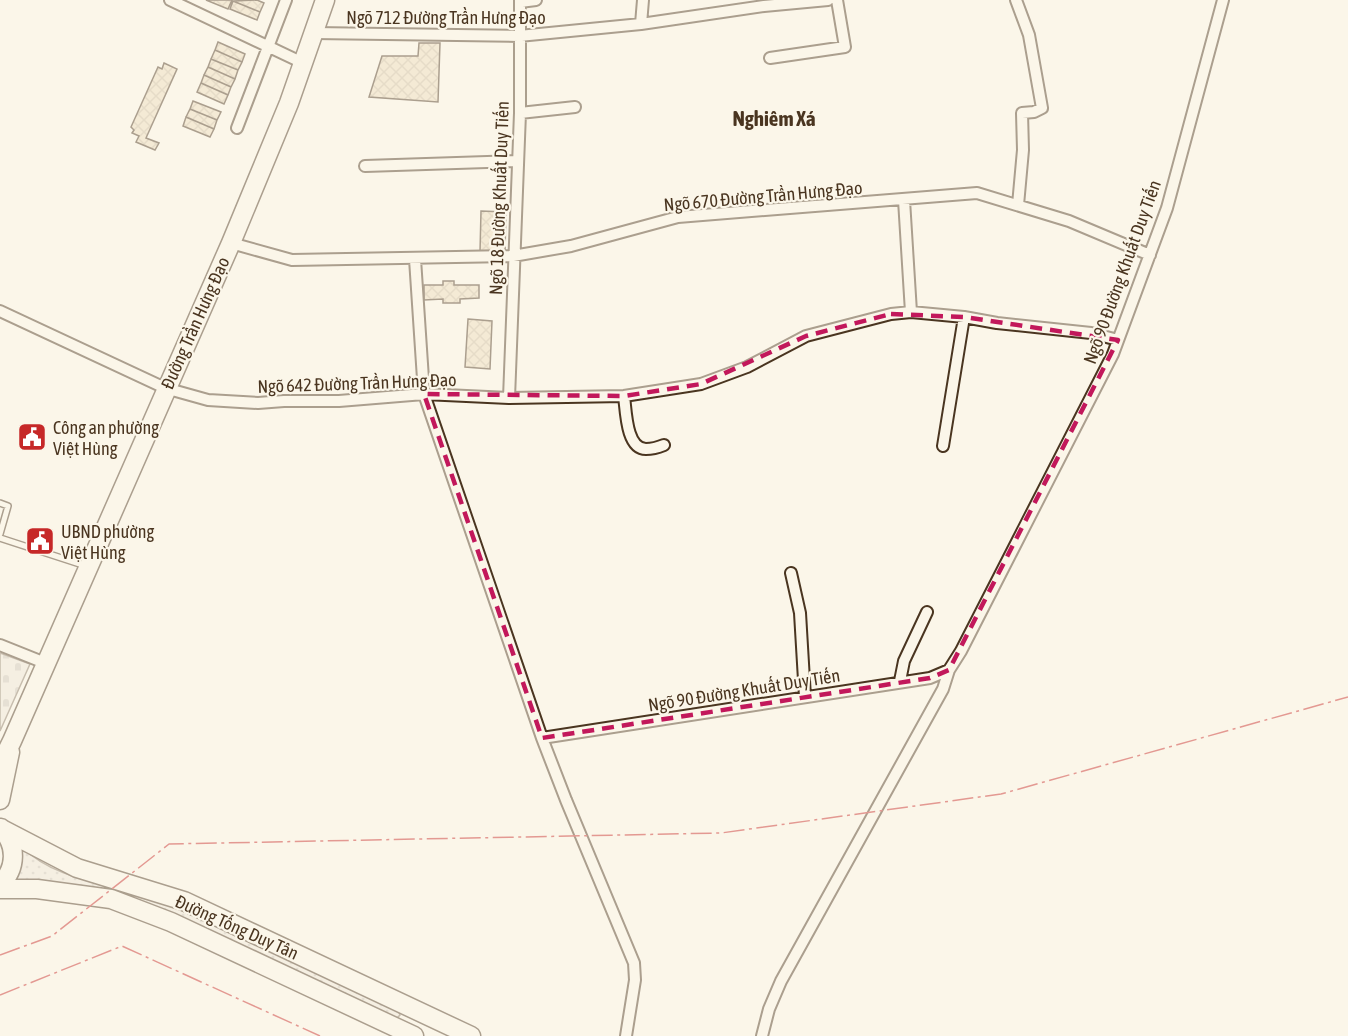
<svg xmlns="http://www.w3.org/2000/svg" width="1348" height="1036" font-family="'Asap Condensed',sans-serif">
<style>
.grass{fill:url(#grass-dots);stroke:#887966;stroke-width:1.5}
.cemetery{fill:url(#cemetery-stones);stroke:#887966;stroke-width:1.5}
.building{fill:url(#building-cross-hatch);stroke:#4a3520;stroke-width:1.5}
.lines{fill:none;stroke-linecap:round;stroke-linejoin:round}
.service-casing{stroke:#4a3520;stroke-width:8}
.minor-casing{stroke:#4a3520;stroke-width:14}
.trunk-casing{stroke:#4a3520;stroke-width:21}
.service{stroke:#fbf6e9;stroke-width:5}
.minor{stroke:#fbf6e9;stroke-width:10}
.trunk{stroke:#fbf6e9;stroke-width:18}
.power{stroke:#c62828;stroke-width:1.5;stroke-dasharray:21 4.5 3 4.5;stroke-linecap:butt}
.marked{fill:none;stroke:#c2185b;stroke-width:4.5;stroke-dasharray:12 8;stroke-linejoin:round}
.labels{text-anchor:middle;dominant-baseline:central;stroke-width:4.5;stroke-linejoin:round;paint-order:stroke}
.street-label{font-size:18px;fill:#4a3520;stroke:#fbf6e9}
.poi-label{font-size:18px;fill:#4a3520;stroke:#fbf6e9;text-anchor:start}
.quarter-label{font-size:21px;font-weight:bold;fill:#4a3520;stroke:#fbf6e9}
</style>
<defs>
<pattern id="grass-dots" width="8" height="8" patternUnits="userSpaceOnUse" patternTransform="scale(1.5)"><rect width="8" height="8" fill="#ede6d9"/><path d="M2 2h.1M6 6h.1" fill="none" stroke="#cdc6ba" stroke-width="1.8" stroke-linecap="round"/></pattern>
<pattern id="cemetery-stones" width="16" height="16" patternUnits="userSpaceOnUse" patternTransform="scale(1.5)"><rect width="16" height="16" fill="#ede6d9"/><path d="M2 7V4a2 2 0 0 1 4 0v3zM10 15v-3a2 2 0 0 1 4 0v3z" fill="#cdc6ba"/></pattern>
<pattern id="building-cross-hatch" width="8" height="8" patternUnits="userSpaceOnUse" patternTransform="scale(1.5)"><rect width="8" height="8" fill="#ecdcbc"/><path d="M0 0l8 8M0 8l8-8" fill="none" stroke="#ccbda1"/></pattern>
</defs>
<rect width="100%" height="100%" fill="#fbf6e9"/>
<path class="grass" d="M 22,847 C 58,883 116,883 161,902 C 241,935 318,976 398,1010 L 400,1015 L 396,1019 L 141,904 L 14,885 Z"/>
<path class="cemetery" d="M 0,653 L 30,664 L 0,731 Z"/>
<path class="building" d="M 206,0 L 232,0 L 228,9 Z
M 257,0 L 264,3 L 260,12 L 233,1 Z
M 233,1 L 260,12 L 257,20 L 230,9 Z
M 218,42 L 245,54 L 242,62 L 215,50 Z
M 419,43 L 440,43 L 438,102 L 369,97 L 382,56 L 418,56 Z
M 215,50 L 242,62 L 238,70 L 211,59 Z
M 211,59 L 238,70 L 235,79 L 208,67 Z
M 164,63 L 177,69 L 146,138 L 159,143 L 155,150 L 136,142 L 139,136 L 132,133 L 134,130 L 131,127 L 158,67 L 162,69 Z
M 208,67 L 235,79 L 231,87 L 204,75 Z
M 204,75 L 231,87 L 228,95 L 201,83 Z
M 201,83 L 228,95 L 224,104 L 197,92 Z
M 193,101 L 221,112 L 217,120 L 190,109 Z
M 190,109 L 217,120 L 214,129 L 186,117 Z
M 186,117 L 214,129 L 210,137 L 183,126 Z
M 481,211 L 506,212 L 505,253 L 480,252 Z
M 443,281 L 454,281 L 454,285 L 479,285 L 479,298 L 460,299 L 460,303 L 443,303 L 443,299 L 424,300 L 424,285 L 443,285 Z
M 468,319 L 492,321 L 490,369 L 465,367 Z"/>
<g class="lines">
<g class="service-casing">
<path id="service" d="M 0,503 L 8,506 L 0,534
M 0,538 L 86,566"/>
</g>
<g class="minor-casing">
<path id="minor" d="M 170,0 L 303,63
M 1016,0 L 1029,35 L 1042,108 L 1034,112 L 1022,113 L 1023,150 L 1018,205
M 520,2 L 536,0
M 641,24 L 643,0
M 314,33 L 519,36 L 641,24 L 764,6 L 828,0
M 770,58 L 845,47 L 837,0
M 520,113 L 575,107
M 237,128 L 286,0
M 365,166 L 518,161
M 904,200 L 911,312
M 231,243 L 292,260 L 513,256 L 571,246 L 678,217 L 977,193 L 1069,221 L 1150,255
M 415,259 L 424,394 L 542,738 L 566,800 L 634,963 L 635,980 L 626,1036
M 0,311 L 165,388 L 208,400 L 258,403 L 284,401 L 339,401 L 424,394 L 509,398 L 624,396 L 701,384 L 747,367 L 806,336 L 891,314 L 911,312 L 964,317 L 997,323 L 1091,333 L 1118,340
M 624,396 C 626,410 626,449 646,449 C 651,449 659,447 664,445
M 509,398 L 520,113 L 520,0
M 943,446 L 964,317
M 791,573 L 800,613 L 805,697
M 0,645 L 45,663
M 900,681 L 904,661 L 927,612
M 542,738 L 930,678 L 949,670
M 762,1036 L 769,1009 L 781,981 L 943,689 L 949,670 L 961,651 L 1113,354 L 1167,208 L 1223,0"/>
</g>
<g class="trunk-casing">
<path id="trunk" d="M 0,765 L 12,741 L 231,243 L 289,103 L 325,0
M 0,800 L 10,752
M 0,828 L 77,868 L 184,901 L 471,1036
M 0,885 C 17,868 17,845 1,828
M 0,889 L 37,889 L 111,899 L 171,922 L 414,1036"/>
</g>
<use href="#service" class="service"/>
<use href="#minor" class="minor"/>
<use href="#trunk" class="trunk"/>
<path class="power" d="M 0,955 L 52,936 L 169,844 L 721,833 L 1001,794 L 1348,697
M 0,995 L 122,946 L 320,1036"/>
</g>
<path d="M0 0H1348V1036H0ZM 891,314 L 964,317 L 1118,340 L 949,670 L 930,678 L 542,738 L 424,394 L 624,396 L 701,384 L 806,336 Z" fill="#fbf6e9" fill-opacity=".55" fill-rule="evenodd"/>
<path class="marked" d="M 891,314 L 964,317 L 1118,340 L 949,670 L 930,678 L 542,738 L 424,394 L 624,396 L 701,384 L 806,336 Z"/>
<defs>
<g id="civic-square" transform="scale(1.5)"><rect x="-9" y="-9" width="18" height="18" rx="4" fill="#c62828" stroke="#fbf6e9"/><path d="M-.6-6.5H3V-4.5H.6V-3L4-1V1h2V6H-6V1h2V-1L-.6-3ZM-1.2 2.5V6h2.4V2.5Z" fill="#fff"/></g>
</defs>
<g fill-rule="evenodd">
<use href="#civic-square" x="32" y="437"/>
<use href="#civic-square" x="40" y="541"/>
</g>
<g class="labels">
<g class="street-label">
<text x="446" y="17">Ngõ 712 Đường Trần Hưng Đạo</text>
<text transform="translate(763 196) rotate(-5)">Ngõ 670 Đường Trần Hưng Đạo</text>
<text transform="translate(499 198) rotate(-88)">Ngõ 18 Đường Khuất Duy Tiến</text>
<text transform="translate(1122 272) rotate(-70)">Ngõ 90 Đường Khuất Duy Tiến</text>
<text transform="translate(195 323) rotate(-66)">Đường Trần Hưng Đạo</text>
<text transform="translate(357 383) rotate(-2)">Ngõ 642 Đường Trần Hưng Đạo</text>
<text transform="translate(744 690) rotate(-9)">Ngõ 90 Đường Khuất Duy Tiến</text>
<text transform="translate(237 927) rotate(24)">Đường Tống Duy Tân</text>
</g>
<g class="poi-label">
<text x="53" y="427">Công an phường<tspan x="53" dy="21">Việt Hùng</tspan></text>
<text x="61" y="531">UBND phường<tspan x="61" dy="21">Việt Hùng</tspan></text>
</g>
<g class="quarter-label">
<text x="774" y="118">Nghiêm Xá</text>
</g>
</g>
</svg>
